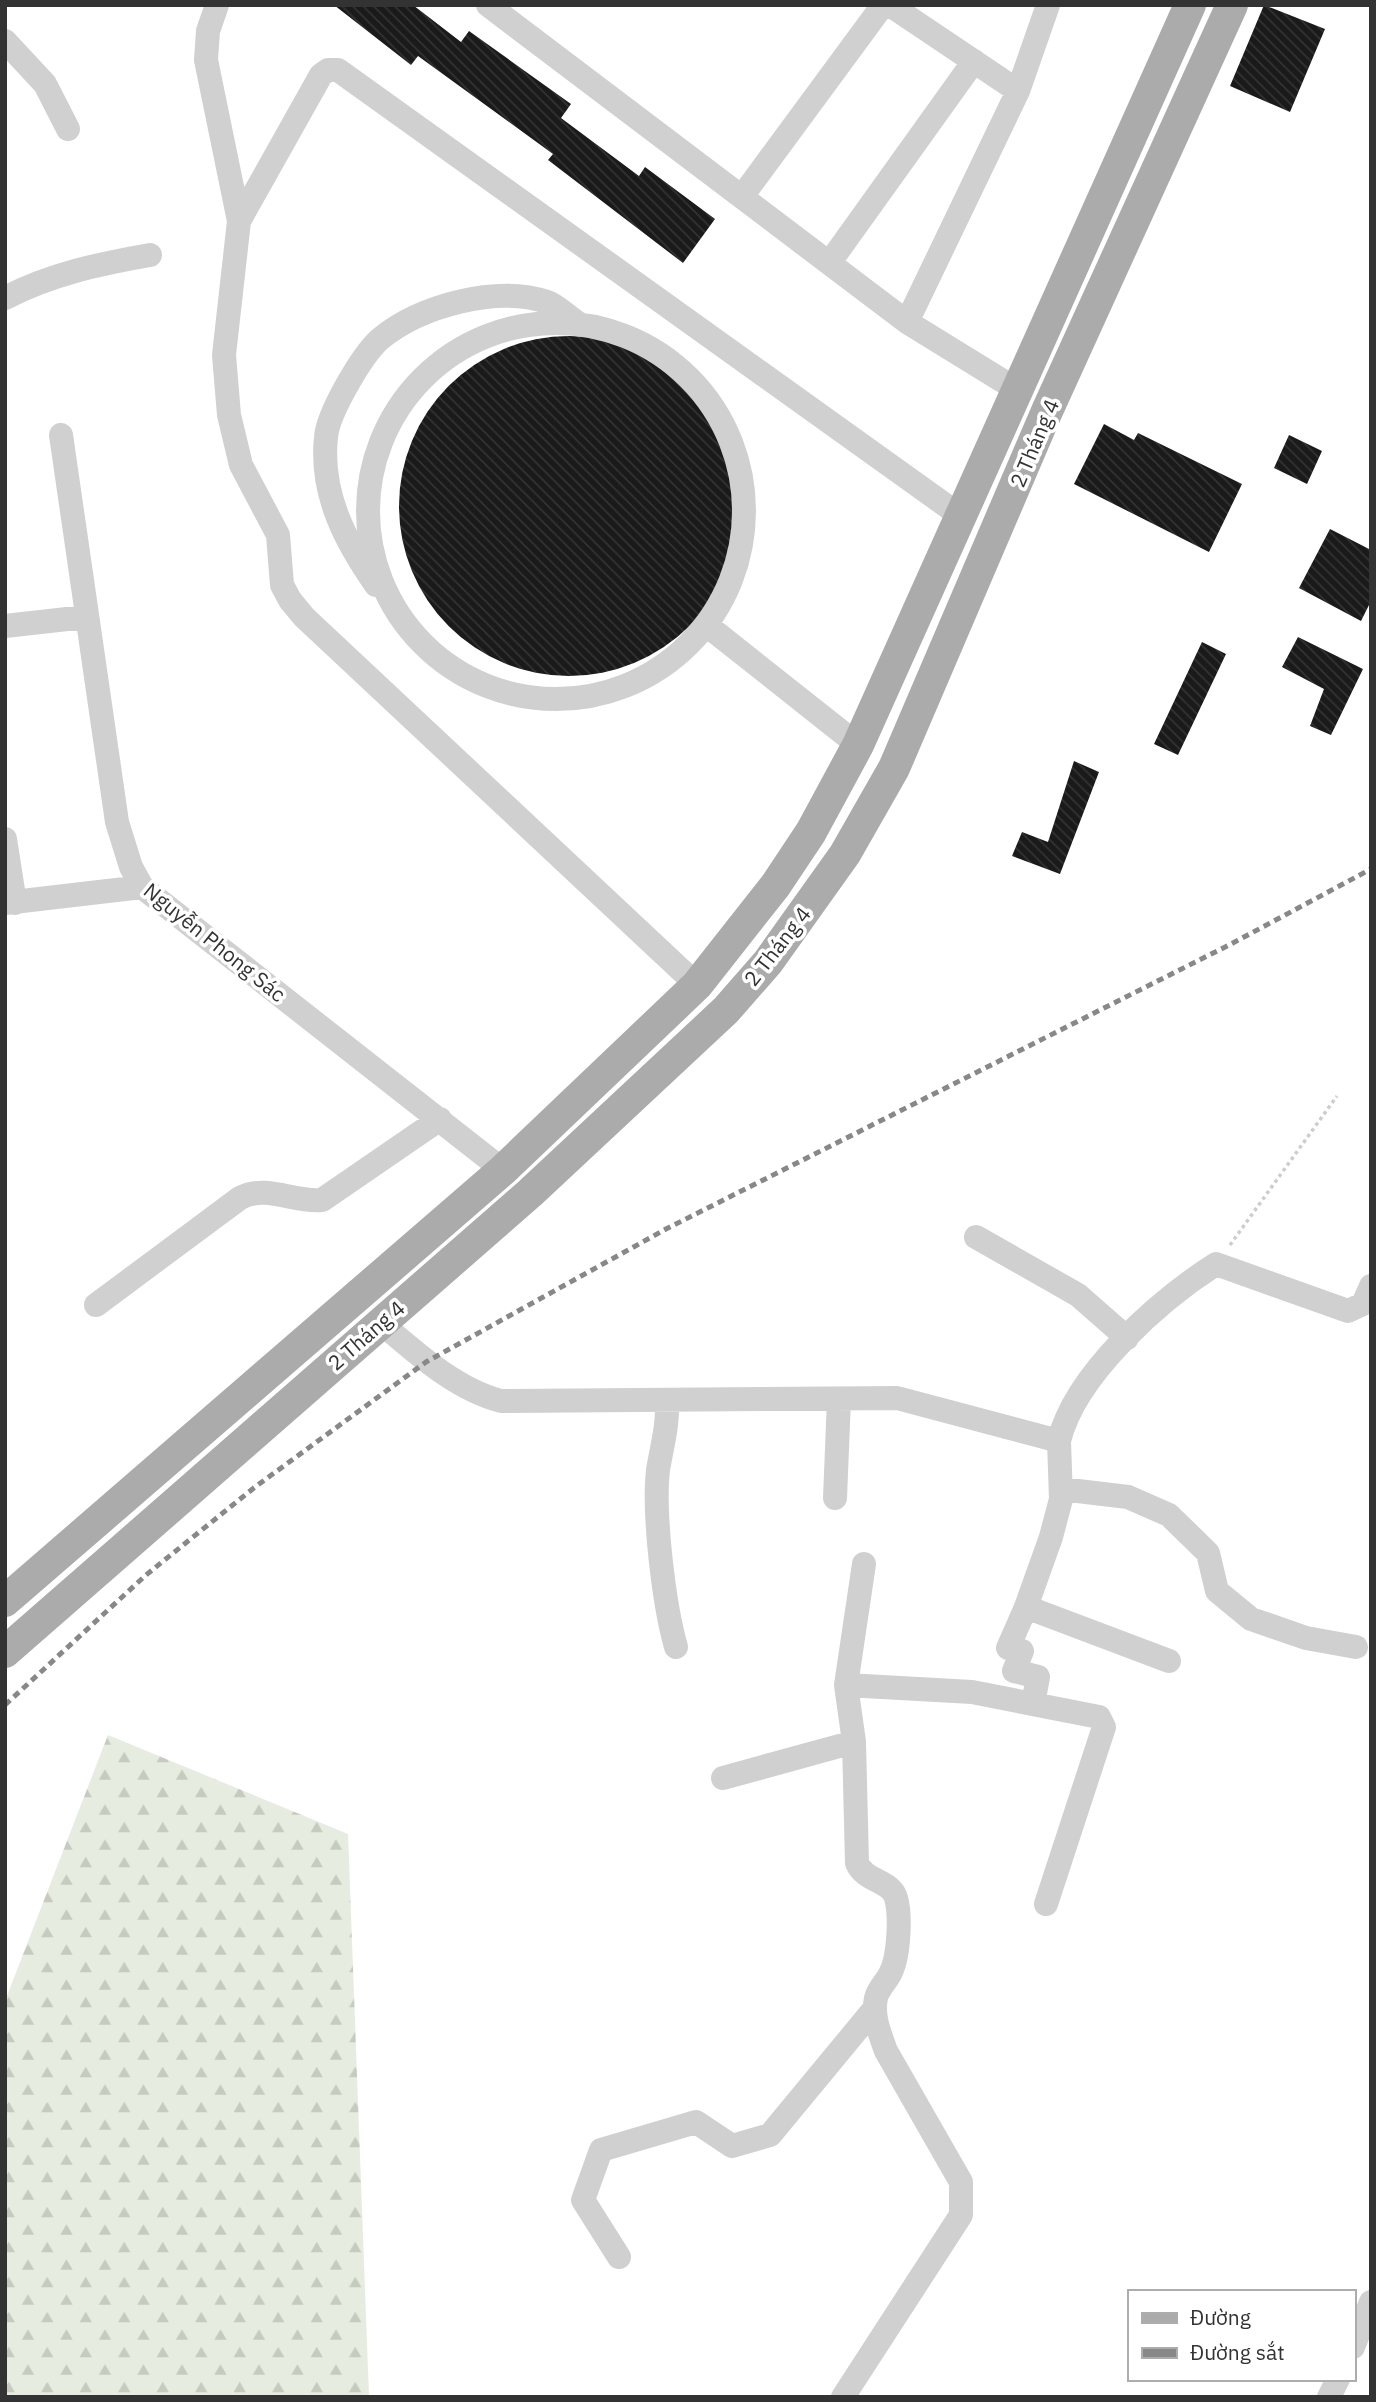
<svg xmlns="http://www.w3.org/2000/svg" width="1376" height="2402" font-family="'IBM Plex Sans',sans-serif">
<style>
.forest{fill:url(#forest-firs)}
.building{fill:url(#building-back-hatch)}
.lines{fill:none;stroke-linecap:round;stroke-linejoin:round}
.path{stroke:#cdcdcd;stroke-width:3.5;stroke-dasharray:3.5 3.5;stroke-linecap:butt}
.minor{stroke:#d0d0d0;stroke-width:24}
.major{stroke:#ababab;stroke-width:32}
.rail{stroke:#888;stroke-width:5;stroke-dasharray:7 5;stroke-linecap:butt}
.labels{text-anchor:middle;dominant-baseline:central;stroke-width:7;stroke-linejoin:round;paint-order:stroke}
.street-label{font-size:21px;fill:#333;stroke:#fff}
</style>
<defs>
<pattern id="forest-firs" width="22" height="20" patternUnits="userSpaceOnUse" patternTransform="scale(1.75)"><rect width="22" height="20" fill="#e6ecdf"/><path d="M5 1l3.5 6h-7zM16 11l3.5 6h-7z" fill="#c6cbc0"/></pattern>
<pattern id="building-back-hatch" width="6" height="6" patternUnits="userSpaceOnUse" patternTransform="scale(1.75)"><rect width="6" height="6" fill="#1a1a1a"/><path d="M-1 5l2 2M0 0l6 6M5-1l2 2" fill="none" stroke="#333"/></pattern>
</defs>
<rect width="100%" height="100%" fill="#fff"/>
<path class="forest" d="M 108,1735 L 348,1834 L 369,2397 L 5,2397 L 5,2001 Z"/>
<path class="building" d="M 334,5 L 413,5 L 461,42 L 469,31 L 571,104 L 561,118 L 639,176 L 645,167 L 715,219 L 683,263 L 548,160 L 553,154 L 418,56 L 411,65 Z
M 1264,5 L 1325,29 L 1290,112 L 1230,86 Z
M399 506a170 170 0 1 1 340 0a170 170 0 1 1-340 0Z
M 1104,424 L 1134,440 L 1138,433 L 1242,484 L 1209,552 L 1074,484 Z
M 1289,435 L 1322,451 L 1307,484 L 1274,468 Z
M 1330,529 L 1371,550 L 1371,601 L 1361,621 L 1299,588 Z
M 1298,637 L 1363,669 L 1331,735 L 1310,726 L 1324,689 L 1282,667 Z
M 1202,642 L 1226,654 L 1178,755 L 1154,744 Z
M 1074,761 L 1099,772 L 1060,874 L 1012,856 L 1022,832 L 1048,842 Z"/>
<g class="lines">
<path class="path" d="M 1230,1245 L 1337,1096"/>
<path class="minor" d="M 217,5 L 208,31 L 206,60 L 239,221 L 224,355 L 229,415 L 241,465 L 278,535 L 282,585 L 290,600 L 304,617 L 697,985
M 488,5 L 907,322
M 890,5 L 1018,91 L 907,322 L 1019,391
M 5,41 L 45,84 L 68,129
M 1018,91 L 1048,5
M 743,195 L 883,5
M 239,221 L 321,75 L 328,70 L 338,70 L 962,517
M 830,262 L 974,61
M 5,298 C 51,274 99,264 150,255
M368 511a188 188 0 1 1 376 0a188 188 0 1 1-376 0Z
M 61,435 L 117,822 L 131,867 L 142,887 L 503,1170
M 376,585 C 345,541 320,493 326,437 C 328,413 362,355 380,339 C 420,306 496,285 547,302 C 557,305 568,317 578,323
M 5,626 L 85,617
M 709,627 L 858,745
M 5,839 L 15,903
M 5,903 L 142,887
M 976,1237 L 1078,1295 L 1127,1338
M 96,1305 L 240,1198 C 267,1184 294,1203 322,1200 L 440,1119
M 380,1322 C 415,1352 455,1389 501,1401 L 897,1398 L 1059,1441 L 1061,1499 L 1051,1537 L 1026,1607 L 1169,1661
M 667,1401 C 668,1426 662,1446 658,1470 C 653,1514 664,1605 676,1647
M 1059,1441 C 1075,1374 1160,1300 1216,1264 L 1348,1311 L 1363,1304 L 1371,1286
M 1061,1489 L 1128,1497 L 1169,1515 L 1208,1553 L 1217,1591 L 1251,1619 L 1306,1638 L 1356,1647
M 835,1498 L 839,1399
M 1026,1607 L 1008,1648 L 1022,1651 L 1014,1671 L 1038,1677 L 1033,1704
M 846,1685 L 972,1692 L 1099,1717 L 1104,1727 L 1046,1904
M 723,1778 L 854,1742
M 619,2257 L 583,2200 L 601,2150 L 696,2122 L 732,2146 L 770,2135 L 875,2008
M 1353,2347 L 1371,2302
M 843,2397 L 961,2215 L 961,2182 L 886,2051 C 880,2034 872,2016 876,1998 C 878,1989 886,1982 890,1974 C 899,1958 901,1916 896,1898 C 891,1880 865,1882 857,1863 L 854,1742 L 846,1685 L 864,1564
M 1329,2397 L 1338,2379"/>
<path class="major" d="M 5,1601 L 503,1170 L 697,985 L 775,886 L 811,832 L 858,745 L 1190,5
M 5,1652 L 530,1193 L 726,1010 L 768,962 L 845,854 L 894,768 L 1047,411 L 1232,5"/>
<path class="rail" d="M 5,1705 L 146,1575 L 255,1487 L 426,1362 L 666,1229 L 1231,944 L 1371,869"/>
</g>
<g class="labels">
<g class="street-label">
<text transform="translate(1034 443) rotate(-67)">2 Tháng 4</text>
<text transform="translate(215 942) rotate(39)">Nguyễn Phong Sác</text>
<text transform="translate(777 946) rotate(-52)">2 Tháng 4</text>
<text transform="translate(366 1335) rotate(-41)">2 Tháng 4</text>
</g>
</g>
<rect width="1376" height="2402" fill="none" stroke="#333333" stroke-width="14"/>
<rect x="1128" y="2290" width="228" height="91" fill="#ffffff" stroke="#adadad" stroke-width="2"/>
<rect x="1142" y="2313" width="35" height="10" fill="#ababab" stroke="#adadad" stroke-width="2"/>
<text x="1190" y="2325" font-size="21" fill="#333333">Đường</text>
<rect x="1142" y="2348" width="35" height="10" fill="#888888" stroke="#adadad" stroke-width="2"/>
<text x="1190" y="2360" font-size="21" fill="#333333">Đường sắt</text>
</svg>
